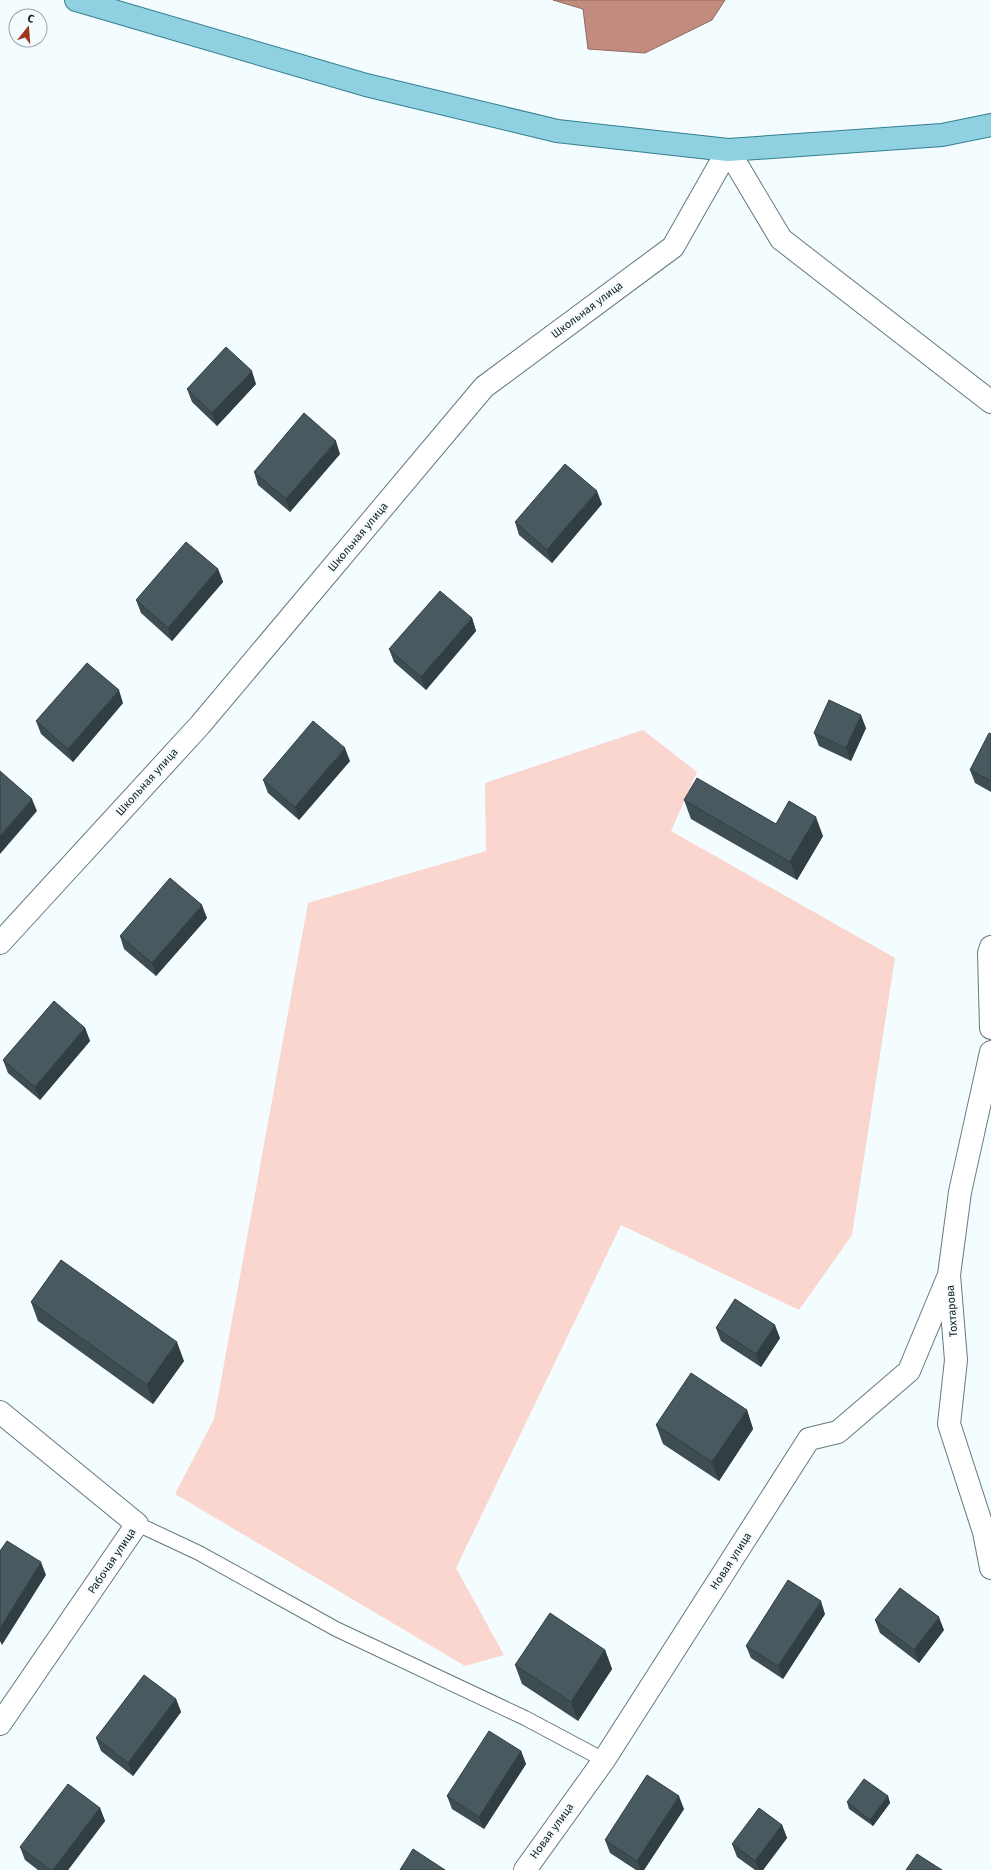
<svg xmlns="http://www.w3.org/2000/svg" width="991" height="1870" font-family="'Fira Sans',sans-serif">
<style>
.green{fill:#fad6ce}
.water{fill:#c28b7e;stroke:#8f6b62}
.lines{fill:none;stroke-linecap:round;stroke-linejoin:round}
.service-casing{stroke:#66797d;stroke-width:16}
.minor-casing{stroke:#66797d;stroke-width:24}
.primary-casing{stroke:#347f90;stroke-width:24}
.service{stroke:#fff;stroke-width:14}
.minor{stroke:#fff;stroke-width:22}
.primary{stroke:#8fd1e0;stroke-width:22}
.wall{fill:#3e4d52}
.shaded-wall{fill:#323f42}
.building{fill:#485a5f;stroke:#323f42}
.labels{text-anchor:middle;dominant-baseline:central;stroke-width:4;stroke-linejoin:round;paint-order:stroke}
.street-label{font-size:11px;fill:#171f21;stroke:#f3fcfe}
</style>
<rect width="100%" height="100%" fill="#f3fcfe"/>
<path class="green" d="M 643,730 L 697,772 L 671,831 L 895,958 L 852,1235 L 799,1310 L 621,1225 L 456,1568 L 504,1655 L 465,1666 L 175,1494 L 214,1419 L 308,903 L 486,851 L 485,783 Z"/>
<path class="water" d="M 553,0 L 725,0 L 712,20 L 645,53 L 588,49 L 583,9 Z"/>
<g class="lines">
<g class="service-casing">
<path id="service" d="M 137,1524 L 199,1553 L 336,1629 L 525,1718 L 604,1760"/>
</g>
<g class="minor-casing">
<path id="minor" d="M 0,943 L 200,725 L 484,387 L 673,247 L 728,150 L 781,239 L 991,402
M 991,947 L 989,953 L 991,1028
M 991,1052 L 960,1192 L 949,1275 L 956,1360 L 949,1424 L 984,1532 L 991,1568
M 0,1412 L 137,1524 L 0,1724
M 525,1870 L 604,1760 L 809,1439 L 838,1432 L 909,1371 L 949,1275"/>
</g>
<g class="primary-casing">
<path id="primary" d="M 76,0 L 366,85 L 557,131 L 728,150 L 942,135 L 991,125"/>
</g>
<use href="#service" class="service"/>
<use href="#minor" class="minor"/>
<use href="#primary" class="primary"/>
</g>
<path class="wall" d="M 256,384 L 217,426 L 192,402 L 187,389 Z
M 340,454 L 290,512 L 258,485 L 254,472 Z
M 602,504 L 552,563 L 519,535 L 515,522 Z
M 218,569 L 223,582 L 172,641 L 141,613 L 136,600 Z
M 472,618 L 476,631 L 426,690 L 394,662 L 389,649 Z
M 123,703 L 73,762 L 41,734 L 36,721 Z
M 866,728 L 851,761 L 819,746 L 814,733 Z
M 991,734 L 991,792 L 975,783 L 970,770 Z
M 350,761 L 299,820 L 268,793 L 263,780 Z
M 684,800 L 776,824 L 823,836 L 797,880 L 691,819 Z
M 207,918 L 156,976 L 124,949 L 120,936 Z
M 85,1028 L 90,1041 L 40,1100 L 8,1073 L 3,1060 Z
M 31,1302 L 184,1361 L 153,1404 L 38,1321 Z
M 716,1328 L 780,1338 L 761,1367 L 721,1341 Z
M 747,1410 L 753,1429 L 719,1481 L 663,1444 L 656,1425 Z
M 825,1614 L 783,1679 L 751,1658 L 746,1646 Z
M 875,1620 L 944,1630 L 919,1663 L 880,1633 Z
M 605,1650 L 612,1669 L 578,1721 L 522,1684 L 515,1665 Z
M 176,1699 L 181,1712 L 133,1776 L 101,1751 L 96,1738 Z
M 521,1751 L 526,1764 L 484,1829 L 452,1809 L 447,1796 Z
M 888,1796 L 890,1803 L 873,1826 L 849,1809 L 847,1802 Z
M 100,1808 L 105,1821 L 68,1870 L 38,1870 L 25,1860 L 20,1847 Z
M 684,1809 L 644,1870 L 636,1870 L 610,1853 L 605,1840 Z
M 782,1825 L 787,1838 L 763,1870 L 755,1870 L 737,1857 L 732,1844 Z"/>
<path class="shaded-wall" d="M 252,371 L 256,384 L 217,426 L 212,413 Z
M 336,441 L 340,454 L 290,512 L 286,499 Z
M 597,491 L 602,504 L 552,563 L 547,550 Z
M 218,569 L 223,582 L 172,641 L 168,628 Z
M 472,618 L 476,631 L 426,690 L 421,677 Z
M 119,690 L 123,703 L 73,762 L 68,749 Z
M 861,715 L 866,728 L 851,761 L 846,748 Z
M 345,748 L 350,761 L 299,820 L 295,807 Z
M 32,799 L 37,811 L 0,854 L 0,836 Z
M 816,817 L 823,836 L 797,880 L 790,862 Z
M 202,905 L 207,918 L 156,976 L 152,963 Z
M 85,1028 L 90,1041 L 40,1100 L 35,1087 Z
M 775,1325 L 780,1338 L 761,1367 L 756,1354 Z
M 177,1342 L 184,1361 L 153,1404 L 147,1385 Z
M 747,1410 L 753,1429 L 719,1481 L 712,1462 Z
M 41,1562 L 46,1575 L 2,1645 L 0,1641 L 0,1628 Z
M 821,1601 L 825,1614 L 783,1679 L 778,1666 Z
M 939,1617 L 944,1630 L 919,1663 L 914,1650 Z
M 605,1650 L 612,1669 L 578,1721 L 571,1702 Z
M 176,1699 L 181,1712 L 133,1776 L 128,1763 Z
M 521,1751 L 526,1764 L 484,1829 L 479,1817 Z
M 679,1796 L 684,1809 L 644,1870 L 641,1870 L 637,1861 Z
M 888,1796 L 890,1803 L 873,1826 L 870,1820 Z
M 100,1808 L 105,1821 L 68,1870 L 53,1870 Z
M 782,1825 L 787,1838 L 763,1870 L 759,1870 L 755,1861 Z"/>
<path class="building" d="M 226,347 L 252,371 L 212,413 L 187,389 Z
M 304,413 L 336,441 L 286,499 L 254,472 Z
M 565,464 L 597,491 L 547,550 L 515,522 Z
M 186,542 L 218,569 L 168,628 L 136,600 Z
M 440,591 L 472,618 L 421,677 L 389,649 Z
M 87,663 L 119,690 L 68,749 L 36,721 Z
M 829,700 L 861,715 L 846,748 L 814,733 Z
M 313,721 L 345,748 L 295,807 L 263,780 Z
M 989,733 L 991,734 L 991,781 L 970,770 Z
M 0,771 L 32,799 L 0,836 Z
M 697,778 L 776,824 L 789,801 L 816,817 L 790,862 L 684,800 Z
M 170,878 L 202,905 L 152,963 L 120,936 Z
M 54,1001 L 85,1028 L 35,1087 L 3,1060 Z
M 61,1260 L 177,1342 L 147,1385 L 31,1302 Z
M 735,1299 L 775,1325 L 756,1354 L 716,1328 Z
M 691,1373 L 747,1410 L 712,1462 L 656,1425 Z
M 7,1541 L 41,1562 L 0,1628 L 0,1551 Z
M 788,1580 L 821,1601 L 778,1666 L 746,1646 Z
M 900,1588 L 939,1617 L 914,1650 L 875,1620 Z
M 550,1613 L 605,1650 L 571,1702 L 515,1665 Z
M 144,1675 L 176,1699 L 128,1763 L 96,1738 Z
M 489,1731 L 521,1751 L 479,1817 L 447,1796 Z
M 647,1775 L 679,1796 L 637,1861 L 605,1840 Z
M 864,1779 L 888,1796 L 870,1820 L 847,1802 Z
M 68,1784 L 100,1808 L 53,1870 L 50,1870 L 20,1847 Z
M 759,1808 L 782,1825 L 755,1861 L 732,1844 Z
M 413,1849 L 445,1870 L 400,1870 Z
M 917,1854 L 942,1870 L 906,1870 Z"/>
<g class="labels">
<g class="street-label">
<text transform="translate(587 310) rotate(-37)">Школьная улица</text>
<text transform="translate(358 537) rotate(-50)">Школьная улица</text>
<text transform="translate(147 782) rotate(-48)">Школьная улица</text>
<text transform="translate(952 1311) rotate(-94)">Тохтарова</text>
<text transform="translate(112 1561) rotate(-56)">Рабочая улица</text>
<text transform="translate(731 1561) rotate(-57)">Новая улица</text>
<text transform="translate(552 1831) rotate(-54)">Новая улица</text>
</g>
</g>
<g transform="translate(28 28) rotate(17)"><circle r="19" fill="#f3fcfe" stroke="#9ba4a6"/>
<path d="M0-3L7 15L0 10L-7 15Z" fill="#9d331f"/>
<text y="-6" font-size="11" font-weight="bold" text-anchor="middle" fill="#171f21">С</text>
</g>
</svg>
